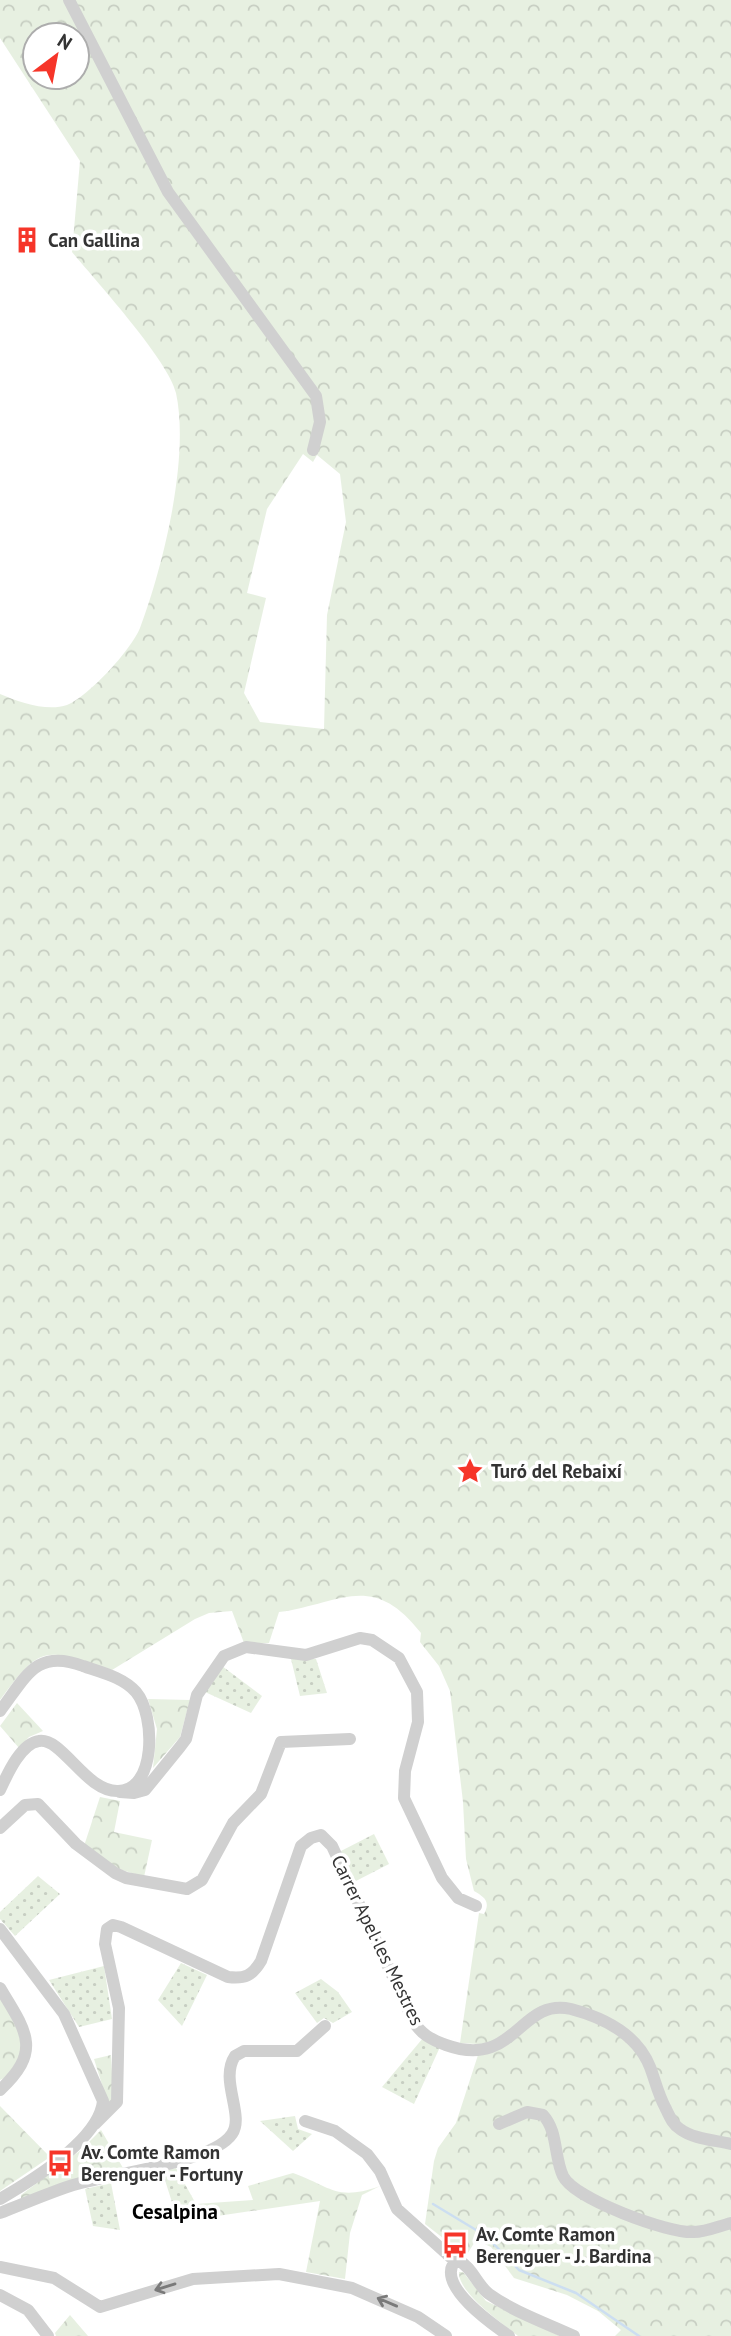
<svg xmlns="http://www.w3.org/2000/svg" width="731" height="2336" font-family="'PT Sans',sans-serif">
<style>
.grass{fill:url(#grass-dots)}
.forest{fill:url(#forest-crowns);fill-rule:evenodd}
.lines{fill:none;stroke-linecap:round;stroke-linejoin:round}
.stream{stroke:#ccdef1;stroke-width:2.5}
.minor{stroke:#d0d0d0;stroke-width:12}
.oneway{stroke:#7a7a7a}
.labels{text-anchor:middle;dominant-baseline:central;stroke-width:7;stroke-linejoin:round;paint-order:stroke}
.poi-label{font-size:19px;font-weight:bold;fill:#333;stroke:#fff;text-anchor:start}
.street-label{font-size:19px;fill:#333;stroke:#fff}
.neighbourhood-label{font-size:21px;font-weight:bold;fill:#000;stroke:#fff}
</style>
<defs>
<pattern id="grass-dots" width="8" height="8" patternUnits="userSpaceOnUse" patternTransform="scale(1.75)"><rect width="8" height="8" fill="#e7f0e1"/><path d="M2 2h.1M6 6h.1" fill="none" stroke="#c7cec2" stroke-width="1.8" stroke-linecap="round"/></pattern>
<pattern id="forest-crowns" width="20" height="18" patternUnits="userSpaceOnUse" patternTransform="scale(1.75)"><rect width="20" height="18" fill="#e7f0e1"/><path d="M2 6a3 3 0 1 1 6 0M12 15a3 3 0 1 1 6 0" fill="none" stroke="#c7cec2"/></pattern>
</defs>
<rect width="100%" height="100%" fill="#fff"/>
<path class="grass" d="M 291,1659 L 316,1659 L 327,1693 L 300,1696 Z
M 222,1666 L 262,1696 L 251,1713 L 205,1692 Z
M 374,1834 L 389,1864 L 354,1882 L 341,1851 Z
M 38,1876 L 60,1894 L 15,1936 L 0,1919 L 0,1912 Z
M 181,1963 L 207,1975 L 182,2026 L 158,2000 Z
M 104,1966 L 112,2019 L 79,2027 L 49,1980 Z
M 321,1979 L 338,1992 L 352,2012 L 333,2023 L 324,2018 L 317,2023 L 295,1993 Z
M 423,2038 L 440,2047 L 414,2104 L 382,2087 Z
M 295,2116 L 298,2129 L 312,2134 L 293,2151 L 260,2121 Z
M 176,2168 L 196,2204 L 197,2219 L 179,2224 L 162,2171 Z
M 111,2183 L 120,2230 L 93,2226 L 85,2189 Z"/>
<path class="forest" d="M 0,0 L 731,0 L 731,2336 L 615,2336 L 621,2330 L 598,2311 L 567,2295 L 514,2278 L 491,2247 L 476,2240 L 466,2256 L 425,2224 L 434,2161 L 438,2148 L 456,2123 L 478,2055 L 477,2044 L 460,2043 L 479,1913 L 484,1914 C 491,1901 484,1897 474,1891 L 466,1859 L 463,1802 L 450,1691 L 439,1666 L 420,1642 L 421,1633 C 372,1570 340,1604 279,1612 L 269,1643 L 244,1643 L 232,1611 L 209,1613 L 195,1619 L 112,1670 C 47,1652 45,1638 0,1700 L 0,694 C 19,702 47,712 67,705 C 89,696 131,650 140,628 C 163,567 190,458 176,393 C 169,361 96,281 72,252 L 80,161 L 0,38 ZM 35,35 L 77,35 L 77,77 L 35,77 ZM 303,454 L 313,462 L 317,455 L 340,474 L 346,522 L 327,615 L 324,729 L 260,722 L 244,693 L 266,598 L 247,593 L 267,509 Z
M 148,1699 L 190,1700 L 180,1737 L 153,1768 L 157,1729 Z
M 17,1703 L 43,1731 L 29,1737 L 19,1748 L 0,1726 Z
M 100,1797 L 120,1801 L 114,1832 L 152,1840 L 144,1877 L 113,1867 L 84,1846 Z
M 0,1994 L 19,2033 L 23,2053 L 6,2077 L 0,2080 Z
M 111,2055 L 113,2092 L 109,2107 L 94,2059 Z
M 0,2106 L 50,2157 L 0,2191 Z
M 101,2130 L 123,2168 L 21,2199 L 21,2195 L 81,2150 Z
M 293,2173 C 330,2186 336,2202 380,2186 L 362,2195 L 350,2233 L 345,2279 L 306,2272 L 320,2201 L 197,2219 L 196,2204 L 253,2200 L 248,2186 Z
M 459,2272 L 463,2272 L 486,2301 L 560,2336 L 518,2336 C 502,2323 458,2293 459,2272 Z
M 70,2315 L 88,2336 L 56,2336 L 55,2333 Z"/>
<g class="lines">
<path class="stream" d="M 433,2204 L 486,2236 L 519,2270 L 576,2293 L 639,2336"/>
<path class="minor" d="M 69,0 L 168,192 L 316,396 L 320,422 L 313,450
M 0,1711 C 26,1677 36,1648 83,1666 C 100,1672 123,1677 136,1692 C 156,1716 156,1791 118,1791 C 86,1792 62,1737 39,1741 C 21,1743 7,1775 0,1790
M 120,1792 L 134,1793 L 145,1790 L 180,1747 L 186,1739 L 197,1695 L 224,1656 L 246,1647 L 306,1655 L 360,1638 L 372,1640 L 399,1658 L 417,1692 L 418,1722 L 405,1771 L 404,1798 L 442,1878 L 458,1898 L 476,1906
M 0,1828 L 25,1805 L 38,1804 L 76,1844 L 115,1873 L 126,1878 L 187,1889 L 202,1880 L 233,1823 L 261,1794 L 281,1742 L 350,1739
M 0,1929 L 64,2014 L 103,2101 C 99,2140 31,2181 0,2199
M 0,1988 C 27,2032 42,2051 0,2090
M 305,2121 L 335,2131 L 367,2154 L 380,2171 L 397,2209 L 456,2262
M 95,2124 L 117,2102 L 119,2008 L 105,1944 L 107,1929 L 113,1925 L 121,1927 L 228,1977 C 245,1979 252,1976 261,1961 L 301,1846 L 311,1838 L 321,1835 L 332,1846 L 413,2020 C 420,2034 432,2040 446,2045 C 516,2070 519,1997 571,2009 C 605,2018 637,2034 650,2067 C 655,2080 658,2094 665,2107 C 669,2115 672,2124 680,2129 C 693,2139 715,2140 731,2144
M 499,2124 L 527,2112 L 543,2115 C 558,2131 554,2157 563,2176 C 574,2199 669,2234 694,2232 C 706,2232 719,2226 731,2223
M 0,2213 C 23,2204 46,2194 70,2186 C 106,2174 212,2164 232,2134 C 245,2115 219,2080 235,2056 L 244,2051 L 297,2051 L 325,2026
M 0,2267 L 54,2278 L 100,2307 L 193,2279 L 279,2274 L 352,2288 L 418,2317 L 446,2336
M 0,2295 L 28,2310 L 48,2336
M 509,2336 C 492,2324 440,2288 453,2264 L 459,2261 C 472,2267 477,2285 489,2294 C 514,2312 546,2323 574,2336"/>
</g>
<defs><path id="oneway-shaft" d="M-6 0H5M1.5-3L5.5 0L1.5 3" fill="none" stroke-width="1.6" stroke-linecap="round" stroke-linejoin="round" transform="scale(1.75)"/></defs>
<g class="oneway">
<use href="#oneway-shaft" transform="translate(165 2287) rotate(163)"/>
<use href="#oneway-shaft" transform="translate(387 2302) rotate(-157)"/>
</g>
<defs>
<g id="building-bare" transform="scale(2.1)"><path d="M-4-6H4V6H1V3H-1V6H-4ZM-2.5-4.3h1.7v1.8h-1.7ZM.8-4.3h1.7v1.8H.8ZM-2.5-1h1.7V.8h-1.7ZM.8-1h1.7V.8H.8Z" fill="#f63529" stroke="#fff" stroke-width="2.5" paint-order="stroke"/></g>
<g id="sight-bare" transform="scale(2.1)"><path d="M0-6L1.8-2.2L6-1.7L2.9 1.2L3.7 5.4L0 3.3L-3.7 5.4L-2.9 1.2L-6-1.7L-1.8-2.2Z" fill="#f63529" stroke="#fff" stroke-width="2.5" paint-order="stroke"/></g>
<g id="bus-bare" transform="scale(2.1)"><path d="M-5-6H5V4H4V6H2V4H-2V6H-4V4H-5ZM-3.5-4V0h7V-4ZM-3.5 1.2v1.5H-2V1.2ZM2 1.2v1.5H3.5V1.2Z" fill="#f63529" stroke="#fff" stroke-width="2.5" paint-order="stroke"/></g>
</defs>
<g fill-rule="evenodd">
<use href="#building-bare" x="27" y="240"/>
<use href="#sight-bare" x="470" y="1471"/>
<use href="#bus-bare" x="60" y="2163"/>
<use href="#bus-bare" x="455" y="2245"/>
</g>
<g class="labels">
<g class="poi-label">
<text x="48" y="240">Can Gallina</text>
<text x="491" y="1471">Turó del Rebaixí</text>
<text x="81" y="2152">Av. Comte Ramon<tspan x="81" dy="22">Berenguer - Fortuny</tspan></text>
<text x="476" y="2234">Av. Comte Ramon<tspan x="476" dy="22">Berenguer - J. Bardina</tspan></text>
</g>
<g class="street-label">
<text transform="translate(378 1940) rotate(64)">Carrer Apel·les Mestres</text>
</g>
<g class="neighbourhood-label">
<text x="175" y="2211">Cesalpina</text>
</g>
</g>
<g transform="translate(56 56) rotate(32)"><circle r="33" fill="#ffffff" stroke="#adadad" stroke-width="2"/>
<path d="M0-5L12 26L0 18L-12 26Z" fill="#f63529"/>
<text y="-10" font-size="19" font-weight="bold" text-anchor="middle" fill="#333333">N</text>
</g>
</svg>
